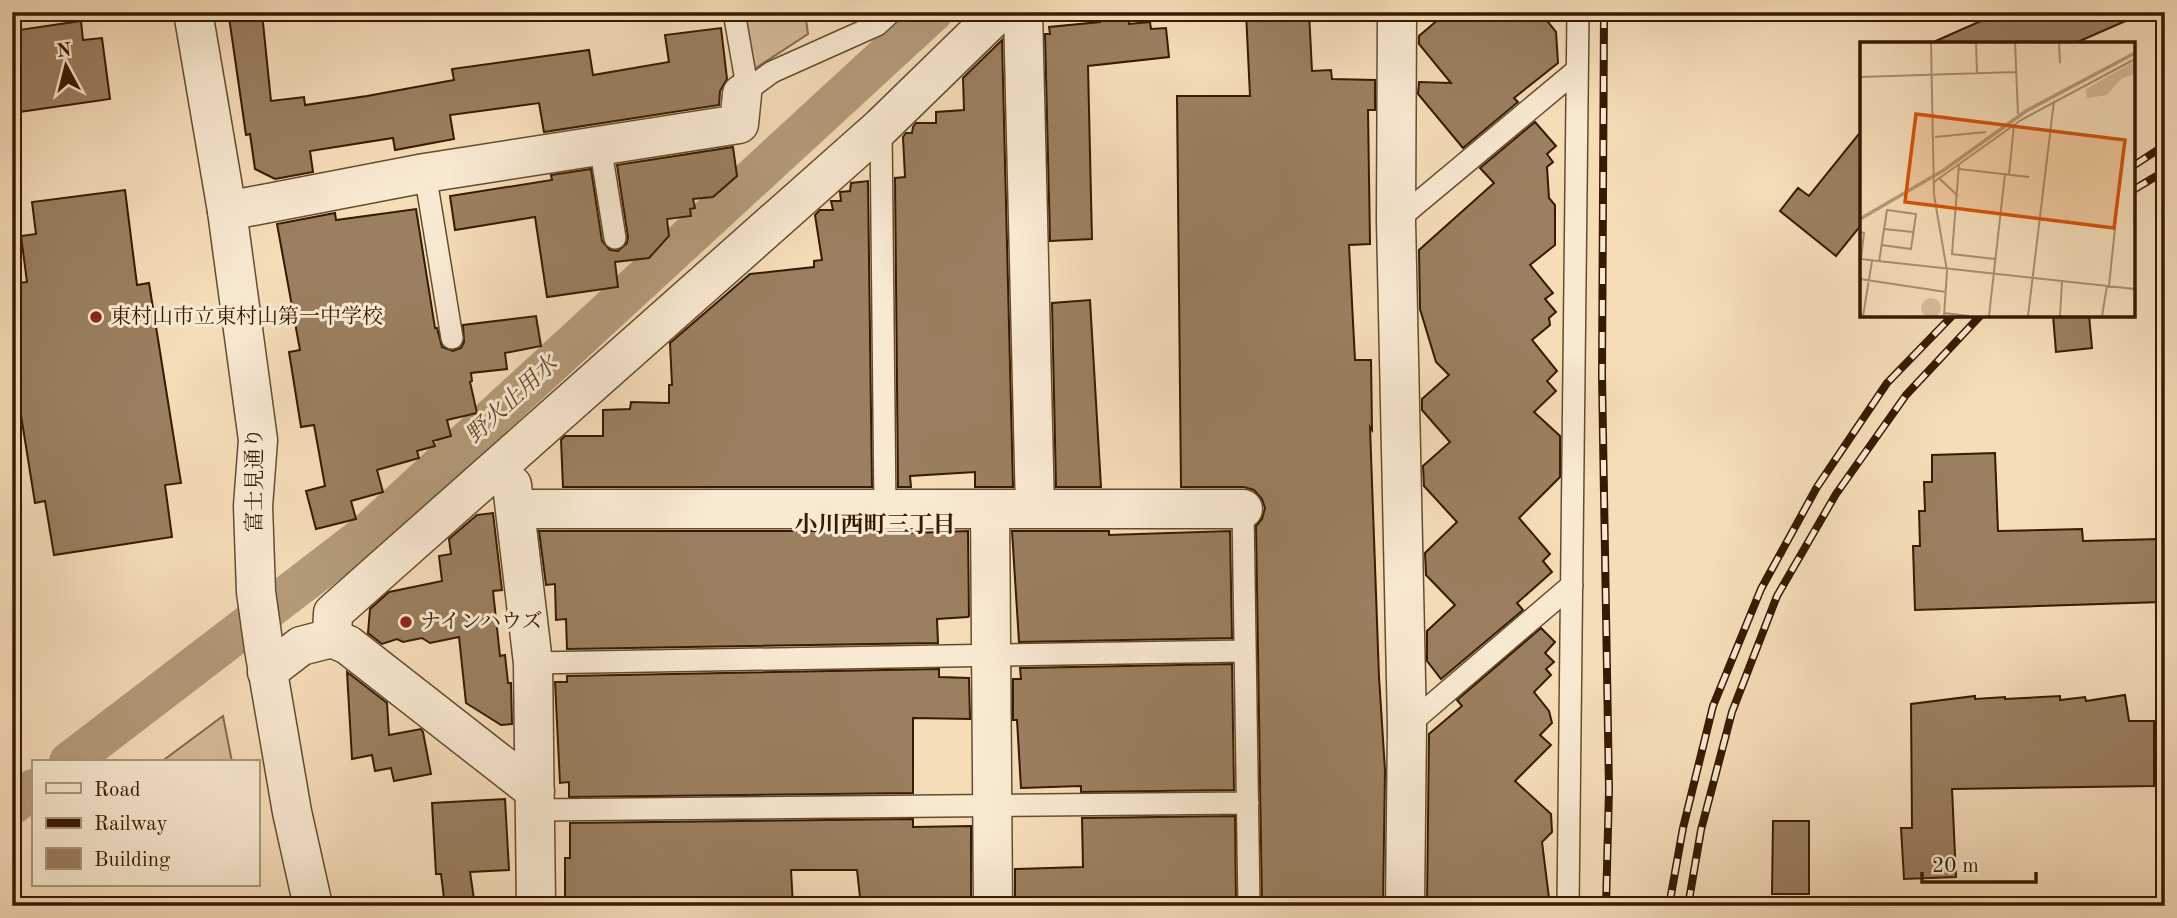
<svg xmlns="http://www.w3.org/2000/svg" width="2177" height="918" font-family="'Old Standard TT','Noto Serif JP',serif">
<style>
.green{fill:#d5bc99;stroke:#866b4d;stroke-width:2}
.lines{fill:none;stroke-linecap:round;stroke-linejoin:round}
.canal{stroke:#b49b7a;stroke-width:40}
.building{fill:#9a7f60;stroke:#371a01;stroke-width:2}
.service-casing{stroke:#664b2f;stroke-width:24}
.minor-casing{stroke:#664b2f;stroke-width:41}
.tertiary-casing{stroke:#664b2f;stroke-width:41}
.service{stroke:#f8e9d1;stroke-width:21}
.minor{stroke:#f8e9d1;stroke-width:38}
.tertiary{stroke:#f8e9d1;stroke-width:38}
.rail-casing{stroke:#371a01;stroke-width:8}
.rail{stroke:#f8e9d1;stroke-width:5;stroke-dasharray:16;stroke-linecap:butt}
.poi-dot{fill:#8f2418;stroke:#f8e9d1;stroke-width:2.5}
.labels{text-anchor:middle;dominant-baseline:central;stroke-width:6;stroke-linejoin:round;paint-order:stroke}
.poi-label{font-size:21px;fill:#371a01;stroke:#f8e9d1;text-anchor:start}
.street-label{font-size:21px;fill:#371a01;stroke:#f8e9d1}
.water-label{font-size:23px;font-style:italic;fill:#63472b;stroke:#f8e9d1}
.neighbourhood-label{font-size:23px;font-weight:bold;fill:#371a01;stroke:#f8e9d1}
.inset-river{fill:none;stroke:#b49b7a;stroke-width:3.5}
.inset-road{fill:none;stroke:#a98f6f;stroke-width:2}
.view{fill:#d6530b;fill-opacity:0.15;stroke:#d6530b;stroke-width:3.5}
.inset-edge{fill:none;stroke:#371a01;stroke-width:3.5}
</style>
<rect width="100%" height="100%" fill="#f5ddb8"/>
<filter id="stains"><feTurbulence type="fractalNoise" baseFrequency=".00286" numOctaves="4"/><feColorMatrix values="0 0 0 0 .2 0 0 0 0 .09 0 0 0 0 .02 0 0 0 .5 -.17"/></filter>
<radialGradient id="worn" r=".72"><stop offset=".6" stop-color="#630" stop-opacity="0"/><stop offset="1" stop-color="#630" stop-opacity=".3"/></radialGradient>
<path class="green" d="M 734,12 L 805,12 L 808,34 L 745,75 Z
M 223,716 L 232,762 L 161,762 Z"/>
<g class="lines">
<path class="canal" d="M 69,762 L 364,536 L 933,12
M 12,805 L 33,789"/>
</g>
<path class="building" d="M 1100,12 L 1128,12 L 1129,24 L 1150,22 L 1151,29 L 1166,28 L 1169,57 L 1088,66 L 1092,239 L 1050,241 L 1045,34 L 1050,34 L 1049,27 L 1100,22 Z
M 1246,12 L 1309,12 L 1312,71 L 1331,70 L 1332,79 L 1375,80 L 1375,110 L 1368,110 L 1370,244 L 1349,245 L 1355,360 L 1371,360 L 1372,430 L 1370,427 L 1379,677 L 1385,770 L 1383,906 L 1262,906 L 1256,526 L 1262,519 L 1265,508 L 1262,499 L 1254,490 L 1244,487 L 1181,487 L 1177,96 L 1250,96 Z
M 1447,12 L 1540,12 L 1556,32 L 1558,63 L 1514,98 L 1518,102 L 1463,148 L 1418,94 L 1419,82 L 1451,83 L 1419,44 L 1419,36 Z
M 2001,12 L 2146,12 L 2073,44 L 1929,44 Z
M 262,13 L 271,101 L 304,97 L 305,105 L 367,96 L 454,80 L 452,69 L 589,50 L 593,75 L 669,62 L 665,35 L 721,28 L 727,79 L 720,91 L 719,105 L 544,132 L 539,103 L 450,115 L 454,139 L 395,150 L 393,138 L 310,151 L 313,172 L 275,179 L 255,169 L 250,134 L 246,135 L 229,17 Z
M 81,21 L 83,40 L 102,38 L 110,99 L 12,113 L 12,31 Z
M 1002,40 L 1013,487 L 975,487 L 975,472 L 910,476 L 911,487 L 898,487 L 895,178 L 905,177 L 903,137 L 906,133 L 912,133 L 913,127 L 916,123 L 936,123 L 936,112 L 964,110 L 963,78 Z
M 1535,122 L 1556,146 L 1547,154 L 1553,162 L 1547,167 L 1549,198 L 1555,205 L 1555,245 L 1530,265 L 1553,293 L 1545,299 L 1556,312 L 1549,318 L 1550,325 L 1532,340 L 1557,371 L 1547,381 L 1556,391 L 1534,412 L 1560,436 L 1560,477 L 1519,518 L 1550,554 L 1543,561 L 1552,572 L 1517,603 L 1523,610 L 1441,679 L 1427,661 L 1427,631 L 1455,605 L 1426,575 L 1425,553 L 1457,522 L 1424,486 L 1423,466 L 1450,442 L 1422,410 L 1422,399 L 1449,375 L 1436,362 L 1420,309 L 1419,250 L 1494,183 L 1480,168 Z
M 1862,130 L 1862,224 L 1836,256 L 1780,211 L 1798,188 L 1809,196 Z
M 733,147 L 737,176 L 713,197 L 693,199 L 695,208 L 690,209 L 691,216 L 667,219 L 669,236 L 649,258 L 615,262 L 618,287 L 547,297 L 535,217 L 455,230 L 450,196 L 552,180 L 551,175 L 591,169 L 602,241 L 610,250 L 618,251 L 627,243 L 628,237 L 617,165 Z
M 868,181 L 872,487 L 563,487 L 561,440 L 565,436 L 603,436 L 603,410 L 630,409 L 631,402 L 669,403 L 669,385 L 672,385 L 670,343 L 750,274 L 814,267 L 814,261 L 822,260 L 815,215 L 820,210 L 833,210 L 831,201 L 841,201 L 840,192 L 850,191 L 851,183 Z
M 125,190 L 137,285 L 149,283 L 181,483 L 165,485 L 172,537 L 54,555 L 45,501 L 35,503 L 12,359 L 12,284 L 27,282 L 21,236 L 36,234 L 32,202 Z
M 416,209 L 435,328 L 437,328 L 442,347 L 453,351 L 461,348 L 464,342 L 463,325 L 536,316 L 541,346 L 505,353 L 507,369 L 471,373 L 472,381 L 470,382 L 477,413 L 447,420 L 451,436 L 433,441 L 435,446 L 417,451 L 419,458 L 377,470 L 383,492 L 351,501 L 356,519 L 316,529 L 306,491 L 325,486 L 314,425 L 301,427 L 289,352 L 300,350 L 277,224 L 335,213 L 336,220 Z
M 1090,300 L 1101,487 L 1056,487 L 1052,303 Z
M 2053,315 L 2089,315 L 2092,348 L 2056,352 Z
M 1995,453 L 1998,531 L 2082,529 L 2083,541 L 2159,539 L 2161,602 L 1915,610 L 1913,546 L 1920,546 L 1919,511 L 1925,511 L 1924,482 L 1932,482 L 1932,455 Z
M 493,513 L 502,590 L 493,591 L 500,656 L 505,655 L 508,683 L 511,683 L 512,724 L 501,725 L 466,703 L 459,637 L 430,643 L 422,638 L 403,642 L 397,639 L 382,644 L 368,633 L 370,609 L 389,592 L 442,581 L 439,556 L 451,554 L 449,539 L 477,515 Z
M 539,531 L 912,531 L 912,533 L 968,531 L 969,616 L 968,617 L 937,619 L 938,643 L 567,649 L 566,619 L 556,620 L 555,584 L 546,585 Z
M 1012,531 L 1109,531 L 1109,535 L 1230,531 L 1232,638 L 1019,642 Z
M 1541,628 L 1555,642 L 1545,653 L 1554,662 L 1546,669 L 1551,675 L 1534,692 L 1549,711 L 1552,723 L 1540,735 L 1551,745 L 1515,781 L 1551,814 L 1552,832 L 1542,842 L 1550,906 L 1427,906 L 1429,734 L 1462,706 L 1457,700 Z
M 1232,664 L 1234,790 L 1081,792 L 1081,786 L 1021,788 L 1017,720 L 1013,720 L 1013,679 L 1021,679 L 1020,668 Z
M 939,669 L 939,677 L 969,678 L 970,719 L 913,718 L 913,793 L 569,797 L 569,782 L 560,783 L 555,682 L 567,682 L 567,676 Z
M 347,672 L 387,703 L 389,735 L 421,729 L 423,732 L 431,774 L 394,781 L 391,768 L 375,771 L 372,755 L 352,759 Z
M 2125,695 L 2129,721 L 2154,721 L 2154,786 L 1952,789 L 1956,877 L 1904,879 L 1901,828 L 1912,828 L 1911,704 L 1975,696 L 1975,699 L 2005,697 L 2005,699 L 2060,696 L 2060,700 L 2085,697 L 2086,701 Z
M 505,799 L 509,870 L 470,872 L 475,906 L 445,906 L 441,874 L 436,874 L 432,803 Z
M 1235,816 L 1236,906 L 1015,906 L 1015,869 L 1083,867 L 1082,818 Z
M 913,819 L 913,827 L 971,826 L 971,906 L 861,906 L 857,870 L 791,870 L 793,906 L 565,906 L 565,858 L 570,858 L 570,823 Z
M 1773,821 L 1809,821 L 1809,894 L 1772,894 Z"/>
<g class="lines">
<g class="service-casing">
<path id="service" d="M 734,12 L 745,75 L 742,94
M 742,94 L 772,72 L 877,25 L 891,12
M 881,127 L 885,509
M 600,145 L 615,238
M 425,173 L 452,338
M 1396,221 L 1577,70
M 1243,509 L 1249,906
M 533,663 L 1245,651
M 1407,726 L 1572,585
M 535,810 L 1248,803
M 1568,906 L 1578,12"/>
</g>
<g class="minor-casing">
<path id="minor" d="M 1023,12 L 1035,509
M 1397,12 L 1396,221 L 1407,726 L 1405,906
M 227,211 L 425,173 L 739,124 L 742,94
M 512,485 L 533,663 L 536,906
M 515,509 L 1243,509
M 990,509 L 993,906
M 332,638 L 333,613 L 881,127 L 999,12
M 267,672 L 301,646 L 332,638 L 348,645 L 535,791"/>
</g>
<g class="tertiary-casing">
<path id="tertiary" d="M 193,12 L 227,211 L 258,440 L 253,506 L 256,592 L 264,649 L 292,812 L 313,906"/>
</g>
<use href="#service" class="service"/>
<use href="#minor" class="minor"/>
<use href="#tertiary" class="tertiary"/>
<g class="rail-casing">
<path id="rail" d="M 1604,12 L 1602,376 L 1609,790 L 1606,906
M 2133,166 L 2165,145
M 2133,190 L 2165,171
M 1669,906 L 1683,828 L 1713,706 L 1761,589 L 1817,487 L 1887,383 L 1953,315
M 1688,906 L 1701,830 L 1732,712 L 1777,596 L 1836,494 L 1906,395 L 1981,315"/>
</g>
<use href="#rail" class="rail"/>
</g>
<g class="poi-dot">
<circle cx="96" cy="317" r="7"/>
<circle cx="406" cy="622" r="7"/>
</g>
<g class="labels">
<g class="poi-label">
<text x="110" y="317">東村山市立東村山第一中学校</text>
<text x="420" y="622">ナインハウズ</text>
</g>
<g class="street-label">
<text transform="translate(255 480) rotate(-90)">富士見通り</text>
</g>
<g class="water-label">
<text transform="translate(512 400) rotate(-43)">野火止用水</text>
</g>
<g class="neighbourhood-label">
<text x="875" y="525">小川西町三丁目</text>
</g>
</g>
<g transform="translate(1860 42)">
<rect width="275" height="275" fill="#f5ddb8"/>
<path d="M 275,19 L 275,32 L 262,36 L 247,53 L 227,56 L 226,47 ZM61 266a10 10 0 1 1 20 0a10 10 0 1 1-20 0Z" fill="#d5bc99"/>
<path class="inset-river" d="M 0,177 L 84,128 L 166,69 L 275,11"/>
<path class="inset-road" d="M 71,0 L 74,153 L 87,229 L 84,274M 116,0 L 117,32M 155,0 L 158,72M 199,0 L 200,21M 0,35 L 156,30M 75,95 L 126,90M 99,122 L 92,212 L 135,217M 99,127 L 169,135M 149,133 L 154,83M 80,137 L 98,154M 74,140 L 161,78 L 275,17M 24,187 L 53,190M 0,190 L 4,191 L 1,217M 0,217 L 275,247M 19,220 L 27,168 L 56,172 L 51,207 L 22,203M 0,237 L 86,250M 249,244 L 262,118M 84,271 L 109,274M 3,274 L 12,219M 129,274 L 145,132M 168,274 L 194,59M 200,274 L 202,240M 242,274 L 247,244"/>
<path class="view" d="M 56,72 L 265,98 L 254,186 L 45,160 Z"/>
<rect width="275" height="275" class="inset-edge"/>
</g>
<rect width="2177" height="918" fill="none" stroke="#f5ddb8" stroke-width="42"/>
<rect x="14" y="14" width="2149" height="890" fill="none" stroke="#371a01" stroke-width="3.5"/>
<rect x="21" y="21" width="2135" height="876" fill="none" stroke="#371a01" stroke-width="2"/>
<rect x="32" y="760" width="228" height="126" fill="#f8e9d1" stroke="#ab967e" stroke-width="2"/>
<rect x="46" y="783" width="35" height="10" fill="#f8e9d1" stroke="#ab967e" stroke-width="2"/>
<text x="94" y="796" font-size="21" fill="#371a01">Road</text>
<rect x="46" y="818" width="35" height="10" fill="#371a01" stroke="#ab967e" stroke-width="2"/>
<text x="94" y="830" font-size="21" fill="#371a01">Railway</text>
<rect x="46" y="848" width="35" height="21" fill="#9a7f60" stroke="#ab967e" stroke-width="2"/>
<text x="94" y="866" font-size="21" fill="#371a01">Building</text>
<g transform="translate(66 66) rotate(353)" stroke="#f8e9d1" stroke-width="5" paint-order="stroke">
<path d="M0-5L12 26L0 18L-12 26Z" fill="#371a01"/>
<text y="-10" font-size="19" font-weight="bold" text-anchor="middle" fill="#371a01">N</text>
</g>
<path d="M1922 872v10h114v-10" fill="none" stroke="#371a01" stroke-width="3.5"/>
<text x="1932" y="872" font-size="21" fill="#371a01" stroke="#f8e9d1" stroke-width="5" paint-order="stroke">20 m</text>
<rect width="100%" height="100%" filter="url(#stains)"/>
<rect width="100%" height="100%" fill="url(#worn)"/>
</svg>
